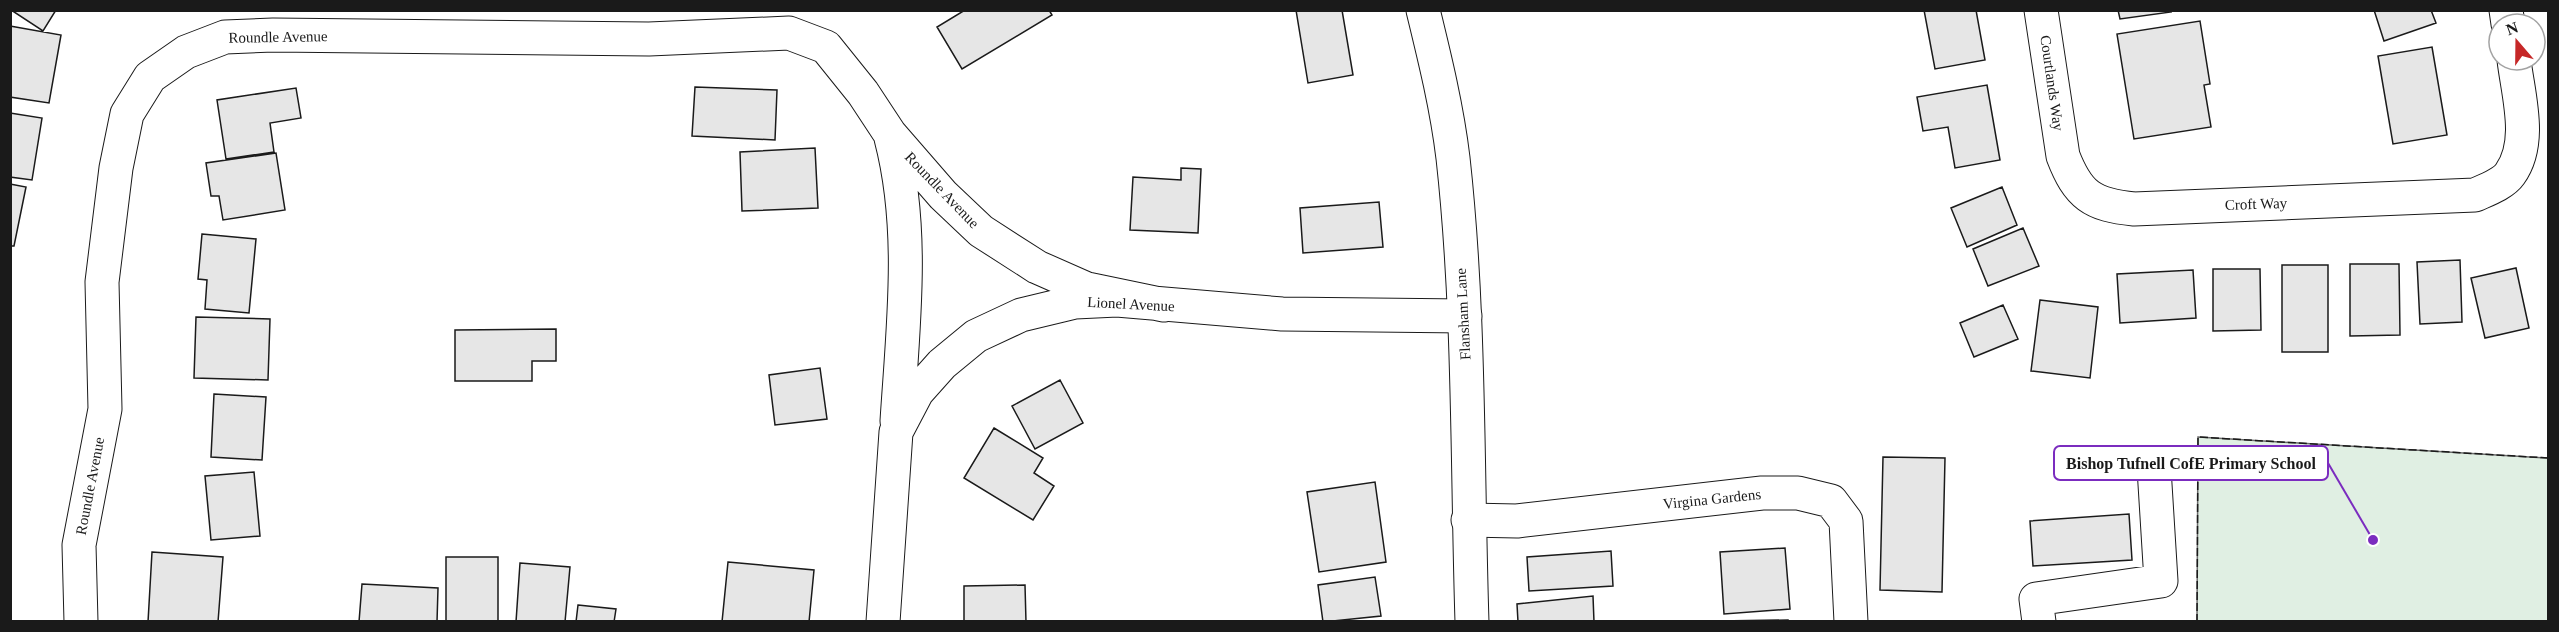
<svg xmlns="http://www.w3.org/2000/svg" width="2559" height="632" font-family="Georgia,serif">
<style>
.green{fill:#e0efe3;stroke:#6a6a6a;stroke-width:1.5}
.building{fill:#e6e6e6;stroke:#1a1a1a;stroke-width:1.5}
.lines{fill:none;stroke-linecap:round;stroke-linejoin:round}
.minor-casing{stroke:#1a1a1a;stroke-width:35}
.major-casing{stroke:#1a1a1a;stroke-width:35}
.minor{stroke:#fff;stroke-width:33}
.major{stroke:#fff;stroke-width:33}
.fence{stroke:#1a1a1a;stroke-width:1.5;stroke-dasharray:8 3;stroke-linecap:butt}
.labels{text-anchor:middle;dominant-baseline:central;stroke-width:4.5;stroke-linejoin:round;paint-order:stroke}
.street-label{font-size:15px;fill:#1a1a1a;stroke:#fff}
.leader{fill:none;stroke:#7b2cbf;stroke-width:2}
.callout-dot{fill:#7b2cbf;stroke:#fff;stroke-width:2}
.callout{fill:#fff;stroke:#7b2cbf;stroke-width:2}
.callout-label{font-size:16px;text-anchor:middle;font-weight:bold;fill:#1a1a1a}
</style>
<rect width="100%" height="100%" fill="#fff"/>
<path class="green" d="M 2198,437 L 2548,458 L 2548,621 L 2197,621 Z"/>
<path class="building" d="M 11,10 L 56,10 L 43,31 Z
M 965,10 L 1049,10 L 1052,15 L 962,69 L 937,27 Z
M 1296,10 L 1342,10 L 1353,75 L 1308,83 Z
M 1924,10 L 1976,10 L 1985,60 L 1935,69 Z
M 2118,10 L 2170,10 L 2171,12 L 2120,19 Z
M 2374,10 L 2431,10 L 2436,23 L 2384,41 Z
M 2200,21 L 2210,84 L 2204,85 L 2211,127 L 2134,139 L 2117,34 Z
M 10,26 L 61,35 L 49,103 L 10,97 Z
M 2432,47 L 2447,135 L 2393,144 L 2378,56 Z
M 1987,85 L 2000,160 L 1955,168 L 1948,127 L 1923,131 L 1917,97 Z
M 695,87 L 777,90 L 775,140 L 692,136 Z
M 296,88 L 301,118 L 270,123 L 274,152 L 226,159 L 217,100 Z
M 10,113 L 42,118 L 32,180 L 10,177 Z
M 815,148 L 818,208 L 742,211 L 740,152 Z
M 276,153 L 285,210 L 223,220 L 219,196 L 211,196 L 206,163 Z
M 1181,168 L 1201,169 L 1198,233 L 1130,230 L 1133,177 L 1181,180 Z
M 10,184 L 26,187 L 14,246 L 10,246 Z
M 2002,187 L 2017,225 L 1967,247 L 1951,208 Z
M 1379,202 L 1383,247 L 1303,253 L 1300,208 Z
M 2023,228 L 2039,266 L 1988,286 L 1973,249 Z
M 202,234 L 256,239 L 249,313 L 205,309 L 207,280 L 198,279 Z
M 2460,260 L 2462,322 L 2420,324 L 2417,262 Z
M 2350,264 L 2399,264 L 2400,335 L 2350,336 Z
M 2282,265 L 2328,265 L 2328,352 L 2282,352 Z
M 2516,268 L 2529,328 L 2485,338 L 2471,278 Z
M 2213,269 L 2260,269 L 2261,330 L 2213,331 Z
M 2193,270 L 2196,318 L 2120,323 L 2117,274 Z
M 2040,300 L 2098,307 L 2090,378 L 2031,371 Z
M 2003,305 L 2018,339 L 1974,357 L 1960,323 Z
M 196,317 L 270,319 L 268,380 L 194,378 Z
M 556,329 L 556,361 L 532,361 L 532,381 L 455,381 L 455,330 Z
M 820,368 L 827,419 L 775,425 L 769,375 Z
M 1060,380 L 1083,423 L 1035,449 L 1012,406 Z
M 214,394 L 266,397 L 262,460 L 211,457 Z
M 994,428 L 1043,458 L 1034,473 L 1054,486 L 1033,520 L 964,478 Z
M 1883,457 L 1945,458 L 1942,592 L 1880,590 Z
M 254,472 L 260,536 L 211,540 L 205,476 Z
M 1375,482 L 1386,562 L 1319,572 L 1307,492 Z
M 2129,514 L 2132,560 L 2033,566 L 2030,521 Z
M 1785,548 L 1790,609 L 1724,614 L 1720,552 Z
M 1611,551 L 1613,586 L 1529,591 L 1527,557 Z
M 152,552 L 223,557 L 218,622 L 148,622 Z
M 446,557 L 498,557 L 498,622 L 446,622 Z
M 728,562 L 814,570 L 809,622 L 722,622 Z
M 520,563 L 570,567 L 565,622 L 516,622 Z
M 1375,577 L 1381,616 L 1323,622 L 1318,585 Z
M 362,584 L 438,588 L 437,622 L 359,622 Z
M 1025,585 L 1026,622 L 964,622 L 964,586 Z
M 1593,596 L 1594,622 L 1518,622 L 1517,604 Z
M 578,605 L 616,609 L 614,622 L 576,622 Z
M 1788,620 L 1788,622 L 1718,622 L 1718,621 Z"/>
<g class="lines">
<g class="minor-casing">
<path id="minor" d="M 2041,10 L 2063,156 C 2078,195 2092,205 2134,209 L 2475,195 C 2486,190 2503,184 2510,174 C 2533,142 2518,95 2514,60
M 2506,10 L 2508,24
M 891,138 C 915,230 903,327 897,421
M 1468,520 L 1517,521 L 1762,493 L 1798,493 L 1831,501 L 1846,521 L 1851,622
M 81,622 L 79,545 L 105,409 L 102,282 L 116,168 L 127,114 L 150,77 L 186,52 L 225,37 L 273,35 L 649,39 L 789,33 L 826,47 L 863,93 L 890,134 L 943,195 L 981,231 L 1037,267 L 1087,289 L 1164,305
M 883,622 L 896,432 L 917,392 L 942,364 L 976,336 L 1021,315 L 1075,302 L 1117,300 L 1282,314 L 1465,316
M 2039,622 L 2036,599 L 2161,581 L 2154,468"/>
</g>
<g class="major-casing">
<path id="major" d="M 1423,10 C 1435,59 1447,108 1453,158 C 1470,311 1467,467 1472,622"/>
</g>
<use href="#minor" class="minor"/>
<use href="#major" class="major"/>
<path class="fence" d="M 2197,622 L 2198,437 L 2548,458"/>
</g>
<g class="labels">
<g class="street-label">
<text transform="translate(278 37) rotate(-1)">Roundle Avenue</text>
<text transform="translate(2052 83) rotate(82)">Courtlands Way</text>
<text transform="translate(942 190) rotate(46)">Roundle Avenue</text>
<text transform="translate(2256 204) rotate(-2)">Croft Way</text>
<text transform="translate(1131 304) rotate(3)">Lionel Avenue</text>
<text transform="translate(1463 314) rotate(-93)">Flansham Lane</text>
<text transform="translate(90 486) rotate(-79)">Roundle Avenue</text>
<text transform="translate(1712 499) rotate(-6)">Virgina Gardens</text>
</g>
</g>
<path class="leader" d="M2373 540L2328 463"/>
<circle class="callout-dot" cx="2373" cy="540" r="6"/>
<rect class="callout" x="2054" y="446" width="274" height="34" rx="6"/>
<g class="callout-label">
<text x="2191" y="469">Bishop Tufnell CofE Primary School</text>
</g>
<rect width="2559" height="632" fill="none" stroke="#1a1a1a" stroke-width="24"/>
<g transform="translate(2517 42) rotate(340)"><circle r="28" fill="#ffffff" stroke="#a3a3a3" stroke-width="1.5"/>
<path d="M0-4.5L10 22L0 15L-10 22Z" fill="#c62828"/>
<text y="-9" font-size="16" font-weight="bold" text-anchor="middle" fill="#1a1a1a">N</text>
</g>
</svg>
